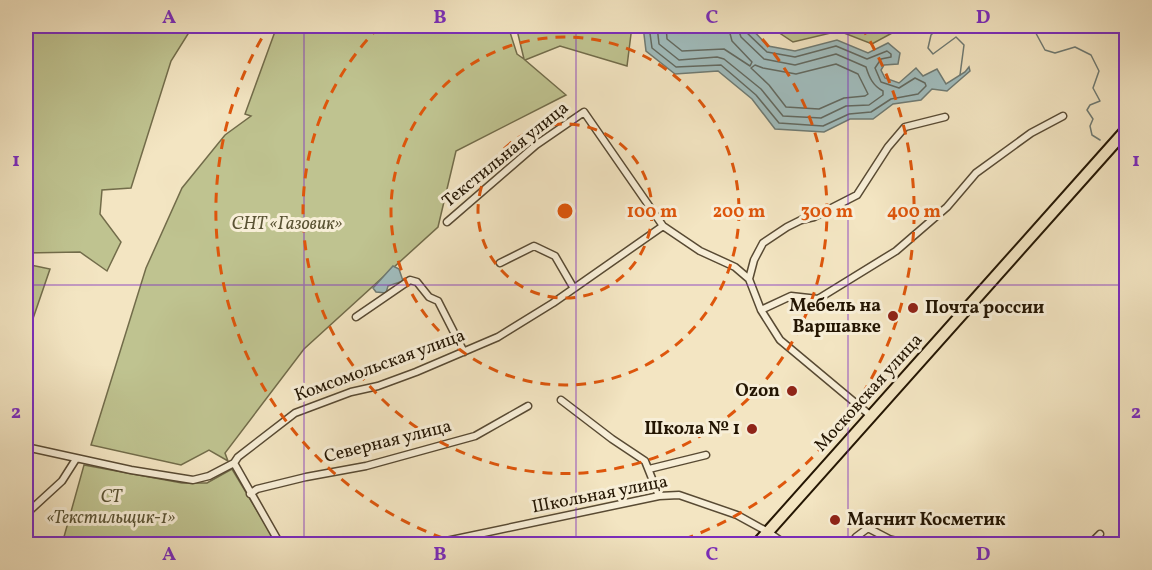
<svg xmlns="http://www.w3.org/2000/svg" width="1152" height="570" font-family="Vollkorn,serif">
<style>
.green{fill:#bfc390;stroke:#726c4a;stroke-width:1.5}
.water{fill:#a0bcbd;stroke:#6e7a73;stroke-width:1.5}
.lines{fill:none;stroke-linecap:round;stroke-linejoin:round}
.shore{stroke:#626960;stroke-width:1.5}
.stream{stroke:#6e7a73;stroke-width:1.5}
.minor-casing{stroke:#584a33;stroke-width:9}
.trunk-casing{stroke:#241603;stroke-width:14}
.minor{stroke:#f7eed7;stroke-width:6}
.trunk{stroke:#f3e5c2;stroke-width:10}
.grid{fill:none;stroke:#7b2cbf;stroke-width:1.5;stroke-opacity:0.55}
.ring{fill:none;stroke:#de560c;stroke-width:3;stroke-dasharray:10 8}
.poi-dot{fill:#8f2418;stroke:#f7eed7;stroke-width:2}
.labels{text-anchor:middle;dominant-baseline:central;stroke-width:6;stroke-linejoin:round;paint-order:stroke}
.street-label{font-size:18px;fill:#241603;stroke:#f7eed7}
.park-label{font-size:18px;font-style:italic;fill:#5a5334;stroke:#f7eed7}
.poi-label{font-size:18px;font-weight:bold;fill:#241603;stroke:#f7eed7;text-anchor:end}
.centre{fill:#de560c;stroke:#f7eed7;stroke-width:3}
.ring-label{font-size:18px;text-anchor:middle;font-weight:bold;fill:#de560c;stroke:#f7eed7;stroke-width:6;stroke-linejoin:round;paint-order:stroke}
.neatline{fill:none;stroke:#7b2cbf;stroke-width:2}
.grid-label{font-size:20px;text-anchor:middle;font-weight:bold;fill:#7b2cbf}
</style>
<rect width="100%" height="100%" fill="#f3e5c2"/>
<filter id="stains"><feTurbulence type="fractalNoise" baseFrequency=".00333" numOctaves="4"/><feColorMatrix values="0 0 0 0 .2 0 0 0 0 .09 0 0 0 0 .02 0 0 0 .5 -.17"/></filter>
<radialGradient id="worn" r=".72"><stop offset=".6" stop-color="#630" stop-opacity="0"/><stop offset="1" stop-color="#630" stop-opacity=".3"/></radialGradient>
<path class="green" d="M 26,26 L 193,26 L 171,61 L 131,188 L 102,190 L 100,214 L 121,242 L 107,271 L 80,252 L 26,253 Z
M 277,26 L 508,26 L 517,54 L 524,59 L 516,26 L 632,26 L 627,66 L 560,46 L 525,60 L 566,95 L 456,151 L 438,227 L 304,349 L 225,453 L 228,461 L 209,450 L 181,465 L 91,445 L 146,268 L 182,188 L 225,135 L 251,116 L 245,114 Z
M 769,26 L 905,26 L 872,44 L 839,31 L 793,42 Z
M 26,264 L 50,269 L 26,339 Z
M 84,465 L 182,483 L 207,483 L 232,469 L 277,544 L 62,544 Z"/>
<path class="water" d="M 643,26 L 749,26 L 768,46 L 795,51 L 837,40 L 868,53 L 888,43 L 900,53 L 898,64 L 884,65 L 881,70 L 885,78 L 899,83 L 916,68 L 923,76 L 937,69 L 946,84 L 965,72 L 969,67 L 970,71 L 947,91 L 932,89 L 921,100 L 893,104 L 873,119 L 850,119 L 824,132 L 775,129 L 752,99 L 718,71 L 675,74 L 646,51 Z
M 393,266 L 399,269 L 403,281 L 388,286 L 386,293 L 376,292 L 373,288 Z"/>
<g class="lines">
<path class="shore" d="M 649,26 L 652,48 L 676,67 L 721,65 L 756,95 L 779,123 L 823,126 L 849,114 L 871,112 L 891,99 L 918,94 L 926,86 L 925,83 L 915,78 L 899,88 L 881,82 L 875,68 L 881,59 L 891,57 L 891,54 L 887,51 L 867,59 L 836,46 L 795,57 L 767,52 L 746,32 L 745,26
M 657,26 L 659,44 L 679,60 L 717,57 L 724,59 L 761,89 L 783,116 L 821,118 L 846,106 L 869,105 L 883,95 L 883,91 C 873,86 869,77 866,67 L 836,54 L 795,65 L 764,59 L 741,37 L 737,26
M 666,26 L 667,39 L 682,51 L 724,49 L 750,66 L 752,62 L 732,41 L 728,26
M 836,64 L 858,74 L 868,94 L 865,96 L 844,98 L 819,109 L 786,107 L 769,85 L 751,68 L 755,65 L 763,68 L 796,74 Z"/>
<path class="stream" d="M 940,26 L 931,35 L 928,48 L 933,54 L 956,37 L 964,45 L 960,75
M 1032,26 L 1045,50 L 1055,53 L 1075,47 L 1091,55 L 1099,71 L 1093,88 L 1100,101 L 1090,105 L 1087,110 L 1093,119 L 1090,126 L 1092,135 L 1100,140
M 1122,158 L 1126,161
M 1126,177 L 1125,178 L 1126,182
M 1126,280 L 1122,312 L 1126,319"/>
<g class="minor-casing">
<path id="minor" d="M 447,222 L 536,145 L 584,112 L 663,226 L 700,251 L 735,267 L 749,279 L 761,310 L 780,340 L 871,416
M 500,263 L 534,246 L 555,256 L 573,287
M 749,279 L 754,260 L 763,243 L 787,227 L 801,220 L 814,217 L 857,195 L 888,147 L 905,127 L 945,117
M 761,310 L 791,296 L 818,299 L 896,251 L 947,207 L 976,173 L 1031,133 L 1063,116
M 356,317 L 410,280 L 417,282 L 429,297 L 438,301 L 464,352
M 561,400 L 612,439 L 645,461 L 659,496
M 26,447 L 131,470 L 193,480 L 209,476 L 234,463 L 238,457 L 295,413 L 351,392 L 378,386 L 416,372 L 498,337 L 553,303 L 663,226
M 234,463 L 280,544
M 649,469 L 706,455
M 250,494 L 257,489 L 306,477 L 366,466 L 475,436 L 528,406
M 26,514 L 62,481 L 76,459
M 432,544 L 659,496 L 679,495 L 737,515 L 768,532 L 785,544
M 851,544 L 856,537 L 868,528 L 889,539 L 909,544
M 1090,544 L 1100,534"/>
</g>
<g class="trunk-casing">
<path id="trunk" d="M 757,544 L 1126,130"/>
</g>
<use href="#minor" class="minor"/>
<use href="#trunk" class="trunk"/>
</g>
<path class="grid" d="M 304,26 L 304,544M 576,26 L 576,544M 848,26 L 848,544M 26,285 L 1126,285"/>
<g class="ring">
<circle cx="565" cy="211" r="87"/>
<circle cx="565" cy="211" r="174"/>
<path d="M750 26A262 262 0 1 1 380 26"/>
<path d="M460 544A349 349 0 0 1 269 26M861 26A349 349 0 0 1 670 544"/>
</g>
<g class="poi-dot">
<circle cx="913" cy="308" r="6"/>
<circle cx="893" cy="316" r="6"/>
<circle cx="792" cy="391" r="6"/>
<circle cx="752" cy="429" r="6"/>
<circle cx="835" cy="520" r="6"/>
</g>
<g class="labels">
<g class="street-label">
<text transform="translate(506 155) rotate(-39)">Текстильная улица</text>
<text transform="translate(380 366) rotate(-20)">Комсомольская улица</text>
<text transform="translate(869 393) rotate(-48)">Московская улица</text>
<text transform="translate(388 442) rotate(-14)">Северная улица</text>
<text transform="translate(600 495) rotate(-11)">Школьная улица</text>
</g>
<g class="park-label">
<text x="287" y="224">СНТ «Газовик»</text>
<text x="111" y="497">СТ<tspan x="111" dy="21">«Текстильщик-1»</tspan></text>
</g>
<g class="poi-label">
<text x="881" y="306">Мебель на<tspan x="881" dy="21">Варшавке</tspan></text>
<text x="925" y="308" text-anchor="start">Почта россии</text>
<text x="780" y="391">Ozon</text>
<text x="740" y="429">Школа № 1</text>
<text x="847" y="520" text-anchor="start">Магнит Косметик</text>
</g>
</g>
<circle cx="565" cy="211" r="9" class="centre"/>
<g class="ring-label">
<text x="652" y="217">100 m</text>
<text x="739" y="217">200 m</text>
<text x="827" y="217">300 m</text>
<text x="914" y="217">400 m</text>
</g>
<rect width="1152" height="570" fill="none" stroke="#f3e5c2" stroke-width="66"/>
<rect x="33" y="33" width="1086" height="504" class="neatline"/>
<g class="grid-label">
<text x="169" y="23">A</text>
<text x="440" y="23">B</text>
<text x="712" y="23">C</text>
<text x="983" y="23">D</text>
<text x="16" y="166">1</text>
<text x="1136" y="166">1</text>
<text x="16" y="418">2</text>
<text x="1136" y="418">2</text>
<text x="169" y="560">A</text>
<text x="440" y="560">B</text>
<text x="712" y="560">C</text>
<text x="983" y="560">D</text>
</g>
<rect width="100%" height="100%" filter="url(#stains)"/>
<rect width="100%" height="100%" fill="url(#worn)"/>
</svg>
